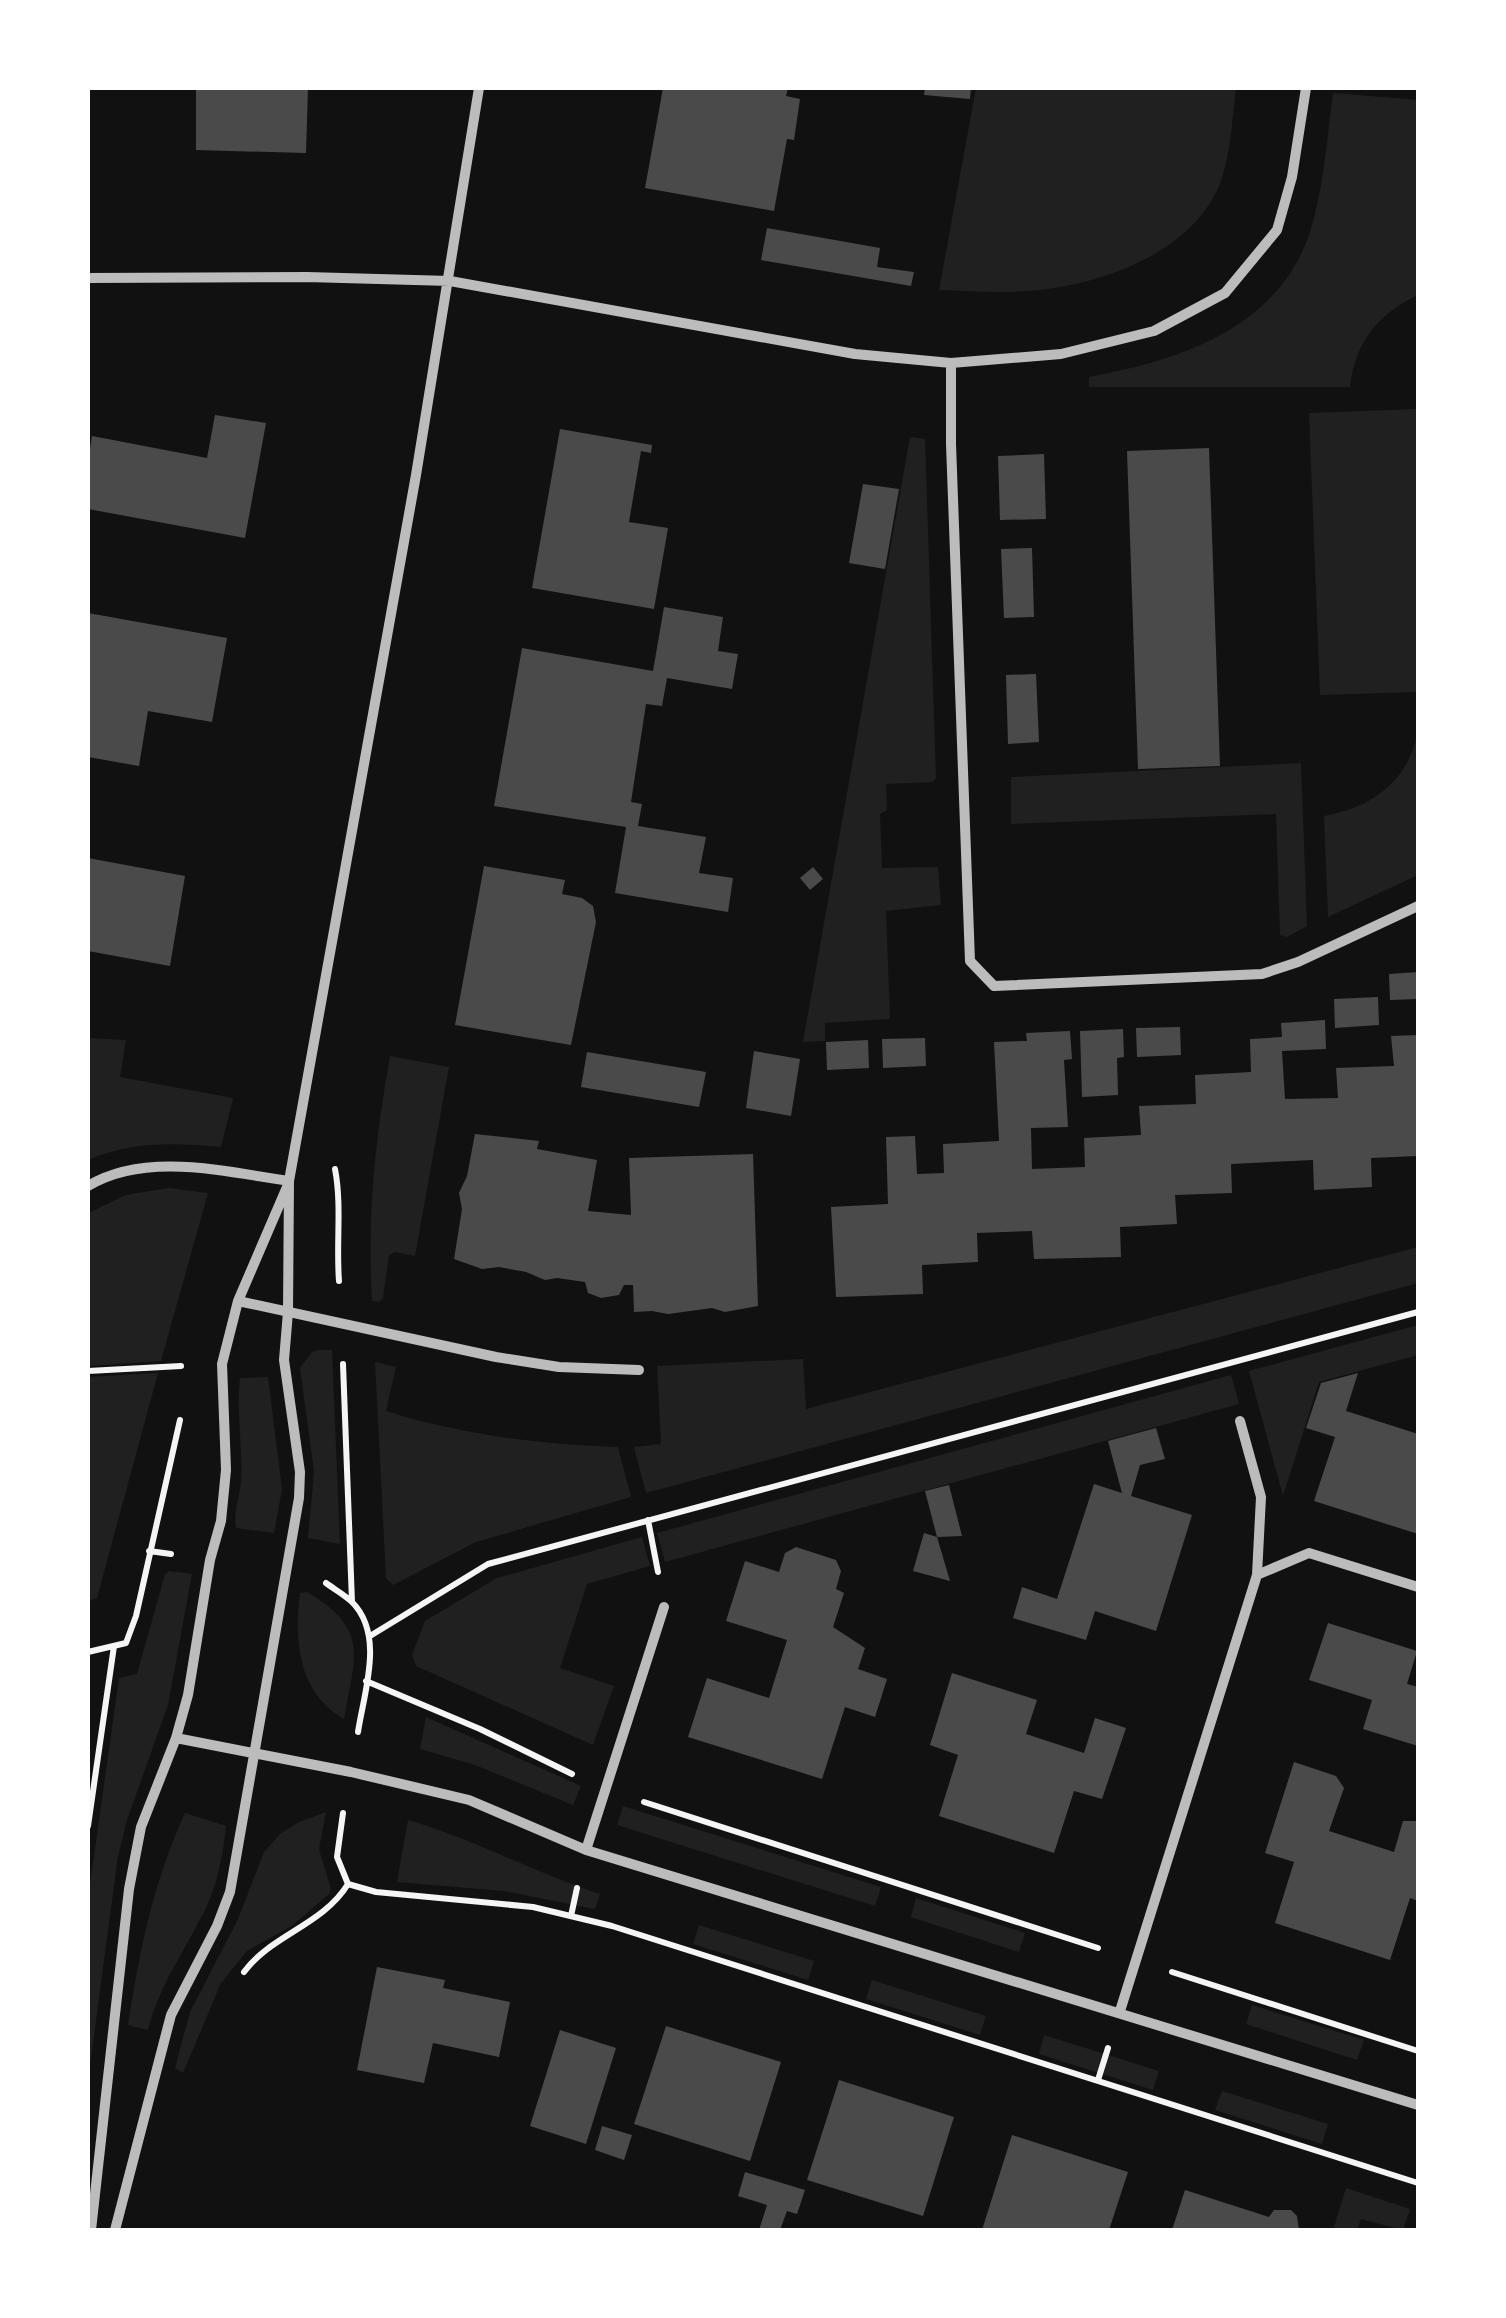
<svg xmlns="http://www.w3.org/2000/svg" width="1506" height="2318" font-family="Georgia,serif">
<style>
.green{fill:#202020}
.building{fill:#4a4a4a}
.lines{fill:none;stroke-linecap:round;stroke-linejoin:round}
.path{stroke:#f5f5f5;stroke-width:6}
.minor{stroke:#bcbcbc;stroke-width:10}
</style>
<rect width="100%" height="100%" fill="#111"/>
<path class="green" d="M 976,88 L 1236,88 C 1232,119 1231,157 1219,186 C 1191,252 1105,283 1039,290 C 1006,294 972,291 939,290 Z
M 1333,93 L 1418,100 L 1418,295 C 1378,314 1355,342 1350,387 L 1089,387 L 1089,377 C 1181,360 1280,328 1311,229 C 1324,185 1327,138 1333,93 Z
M 1418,409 L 1418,692 L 1320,695 L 1309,413 Z
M 910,437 L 925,439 L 936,778 L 933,782 L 886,784 L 887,810 L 880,814 L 882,868 L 938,867 L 941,905 L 886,911 L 890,1019 L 825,1023 L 825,1041 L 803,1042 Z
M 1418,730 L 1418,875 L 1328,917 L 1324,816 C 1373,807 1409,781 1418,730 Z
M 1301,763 L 1307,926 L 1287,937 L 1280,935 L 1276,814 L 1011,824 L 1011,777 Z
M 88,1038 L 126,1040 L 120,1077 L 233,1098 L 221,1147 C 174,1143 132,1141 88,1160 Z
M 390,1056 L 449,1067 L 415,1256 L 395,1252 L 389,1255 L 383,1298 L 379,1302 L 372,1301 C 367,1214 375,1141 390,1056 Z
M 168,1188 L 208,1193 L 161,1361 L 88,1366 L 88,1213 L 126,1195 Z
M 1418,1247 L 1418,1283 L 646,1493 L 634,1447 L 661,1444 L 657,1366 L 803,1359 L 806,1409 Z
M 1418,1325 L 1418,1355 L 1319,1382 L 1283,1496 L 1249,1371 Z
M 319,1350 L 332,1350 L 340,1544 L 308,1538 L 314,1472 L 300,1368 L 312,1352 Z
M 375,1362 L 396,1367 L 386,1411 C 463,1435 538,1444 618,1447 L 631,1497 L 476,1542 L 393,1585 L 386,1578 Z
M 158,1373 L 97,1598 L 88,1601 L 88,1377 Z
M 1231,1375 L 1239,1404 L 665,1562 L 657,1533 Z
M 268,1377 L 282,1489 L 274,1533 L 236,1528 C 233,1512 240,1497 241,1481 C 243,1446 236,1412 240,1378 Z
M 642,1537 L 650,1566 L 587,1584 L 560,1668 L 614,1686 L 593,1745 L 416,1666 L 412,1655 L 425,1621 L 497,1578 Z
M 169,1571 L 192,1574 L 168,1705 L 127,1820 L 118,1856 L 88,2080 L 88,1898 L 119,1678 L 137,1674 L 165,1574 Z
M 307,1592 C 370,1629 355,1656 344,1719 C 298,1693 294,1640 300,1593 Z
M 426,1717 L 581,1786 L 573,1805 L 475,1765 L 420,1749 Z
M 623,1806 L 881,1887 L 875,1906 L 617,1825 Z
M 326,1812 L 319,1849 L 331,1889 L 329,1894 L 293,1925 L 247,1951 L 221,1983 L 183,2073 L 175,2068 L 190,2012 L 238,1919 L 264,1852 L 280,1834 L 299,1822 Z
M 185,1813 L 226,1826 C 223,1855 218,1883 205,1910 C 185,1950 159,1986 148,2030 L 128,2025 C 140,1948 153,1884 185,1813 Z
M 408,1820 C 474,1839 535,1873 600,1894 L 595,1909 L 504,1891 L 397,1882 Z
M 916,1898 L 1025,1933 L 1019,1952 L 911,1917 Z
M 699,1925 L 814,1961 L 808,1980 L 693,1944 Z
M 872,1980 L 986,2016 L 980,2035 L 866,1999 Z
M 1252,2005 L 1364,2040 L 1357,2060 L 1246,2024 Z
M 1044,2035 L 1159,2071 L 1153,2090 L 1039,2054 Z
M 1222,2091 L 1328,2124 L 1322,2144 L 1215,2110 Z
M 1346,2188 L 1410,2209 L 1403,2230 L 1361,2219 L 1357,2230 L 1333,2230 Z"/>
<path class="building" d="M 196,88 L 308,88 L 306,153 L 196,150 Z
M 663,88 L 788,88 L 786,96 L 800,99 L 794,140 L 787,139 L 774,211 L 645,188 Z
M 925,88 L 971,88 L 970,99 L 924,95 Z
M 767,228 L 880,248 L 877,267 L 914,272 L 911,286 L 761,260 Z
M 215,415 L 266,423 L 245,538 L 88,509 L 88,460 L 92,436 L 207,458 Z
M 560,429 L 652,445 L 651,453 L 641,451 L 629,522 L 668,528 L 654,609 L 532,588 Z
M 1209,448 L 1220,766 L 1138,769 L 1127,451 Z
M 1044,454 L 1046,519 L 1000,520 L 998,456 Z
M 863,484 L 899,489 L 885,569 L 849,563 Z
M 1032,548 L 1034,617 L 1004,618 L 1001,549 Z
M 664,607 L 723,617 L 718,651 L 738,654 L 732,689 L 667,678 L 662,706 L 646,704 L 631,802 L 642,804 L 638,826 L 706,837 L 699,873 L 733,878 L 728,912 L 615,893 L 626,827 L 494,806 L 522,648 L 653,671 Z
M 88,613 L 227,638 L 212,722 L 148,711 L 139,766 L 88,757 Z
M 1036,674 L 1039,742 L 1008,744 L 1006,675 Z
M 88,858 L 185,876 L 170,966 L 88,951 Z
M 484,866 L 565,880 L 562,894 L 582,898 L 593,906 L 596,922 L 571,1045 L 455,1025 Z
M 813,867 L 823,879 L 810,890 L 800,878 Z
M 1418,972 L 1418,999 L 1390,1000 L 1389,974 Z
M 1378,997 L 1379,1025 L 1335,1028 L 1334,999 Z
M 1325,1020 L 1326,1049 L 1282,1051 L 1285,1099 L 1338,1098 L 1336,1068 L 1394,1066 L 1391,1036 L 1418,1035 L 1418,1156 L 1371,1158 L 1372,1187 L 1314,1190 L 1313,1160 L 1231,1164 L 1232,1193 L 1175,1195 L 1177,1224 L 1120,1227 L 1121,1257 L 1034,1259 L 1032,1231 L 977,1233 L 978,1262 L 922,1265 L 923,1294 L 836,1297 L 831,1207 L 888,1204 L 886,1137 L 915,1136 L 917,1174 L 944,1173 L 943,1144 L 999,1141 L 994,1042 L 1027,1041 L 1026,1033 L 1070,1031 L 1072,1059 L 1064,1060 L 1068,1127 L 1031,1128 L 1032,1169 L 1085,1167 L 1084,1138 L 1141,1135 L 1139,1106 L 1196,1104 L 1195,1075 L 1251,1072 L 1250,1039 L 1282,1037 L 1281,1023 Z
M 1180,1027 L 1181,1055 L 1137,1057 L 1136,1028 Z
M 1123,1029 L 1124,1057 L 1117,1058 L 1118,1095 L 1082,1097 L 1080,1031 Z
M 925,1038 L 926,1066 L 883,1068 L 882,1039 Z
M 868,1040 L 869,1068 L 827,1070 L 826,1042 Z
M 754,1051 L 800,1059 L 791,1116 L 746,1108 Z
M 587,1052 L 706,1072 L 699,1107 L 581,1087 Z
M 475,1134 L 539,1141 L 537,1149 L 597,1160 L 588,1211 L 631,1215 L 629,1158 L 753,1154 L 758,1306 L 725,1312 L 712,1308 L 668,1314 L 652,1311 L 634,1312 L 633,1285 L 624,1285 L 619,1295 L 601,1298 L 588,1293 L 585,1282 L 557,1278 L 545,1280 L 526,1272 L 499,1267 L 482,1269 L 454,1259 L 462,1209 L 459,1193 L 467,1176 Z
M 1358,1373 L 1346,1411 L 1418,1434 L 1418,1534 L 1314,1501 L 1335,1437 L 1306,1428 L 1321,1383 Z
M 1156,1428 L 1165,1459 L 1140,1465 L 1131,1496 L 1192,1515 L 1156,1631 L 1095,1611 L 1086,1640 L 1013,1618 L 1022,1587 L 1057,1599 L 1094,1484 L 1122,1493 L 1108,1441 Z
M 949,1485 L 962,1536 L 937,1537 L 925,1491 Z
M 924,1533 L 937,1537 L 950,1581 L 913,1571 Z
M 796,1547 L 836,1560 L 841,1571 L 836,1589 L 844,1593 L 833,1627 L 865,1648 L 858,1669 L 887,1679 L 875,1717 L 845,1707 L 822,1779 L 688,1737 L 707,1678 L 769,1698 L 787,1640 L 726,1621 L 745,1561 L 779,1572 L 785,1553 Z
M 1328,1623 L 1417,1651 L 1407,1684 L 1418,1687 L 1418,1746 L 1363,1729 L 1372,1700 L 1309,1680 Z
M 952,1673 L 1037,1700 L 1026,1734 L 1084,1753 L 1095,1718 L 1126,1728 L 1102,1799 L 1074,1791 L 1054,1853 L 939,1816 L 958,1755 L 930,1745 Z
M 1294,1762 L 1336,1776 L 1344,1788 L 1329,1831 L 1394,1852 L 1403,1821 L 1418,1821 L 1418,1901 L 1410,1898 L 1390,1960 L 1275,1923 L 1294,1862 L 1265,1853 Z
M 377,1967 L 445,1980 L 443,1988 L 510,2002 L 499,2057 L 433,2043 L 424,2083 L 357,2070 Z
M 666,2026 L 781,2062 L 750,2161 L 634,2124 Z
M 560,2030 L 616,2048 L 586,2144 L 530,2126 Z
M 839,2080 L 954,2117 L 923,2216 L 807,2180 Z
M 602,2126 L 632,2135 L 624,2160 L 595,2150 Z
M 1012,2135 L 1128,2172 L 1109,2230 L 982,2230 Z
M 745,2172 L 805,2190 L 797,2214 L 787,2211 L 780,2230 L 759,2230 L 767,2205 L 738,2196 Z
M 1185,2190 L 1269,2217 L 1274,2210 L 1291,2210 L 1297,2216 L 1299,2230 L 1172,2230 Z"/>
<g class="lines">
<path class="path" d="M 335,1169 C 342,1205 336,1244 339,1281
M 343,1364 L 352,1602
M 88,1371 L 181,1366
M 648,1520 L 658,1572
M 149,1551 L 171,1554
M 326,1583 C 334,1589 345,1595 352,1602 C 385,1635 364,1692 358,1732
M 370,1636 L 488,1564 L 1418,1312
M 88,1652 L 126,1643 L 136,1616 L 180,1420
M 366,1681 L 480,1729 L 572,1774
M 644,1802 L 1098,1948
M 343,1813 L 337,1857 L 348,1884
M 88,1826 L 114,1646
M 348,1884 L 376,1892 L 533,1907 L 612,1926 L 1418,2183
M 571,1916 L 577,1888
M 244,1972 C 271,1935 323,1925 348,1884
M 1172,1972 L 1418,2051
M 1098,2080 L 1108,2048"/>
<path class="minor" d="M 88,278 L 307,277 L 450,281 L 855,354 L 951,363 L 1061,354 L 1154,331 L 1225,293 L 1277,230 L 1292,177 L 1306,88
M 951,363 L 951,444 L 970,961 L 994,986 L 1262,974 L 1298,962 L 1418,906
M 88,1186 C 146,1151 226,1172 289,1181
M 238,1301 L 496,1357 L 559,1367 L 639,1370
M 1240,1421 L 1261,1497 L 1257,1575
M 176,1738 L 351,1772 L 469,1800 L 586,1850 L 1418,2105
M 586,1850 L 664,1607
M 1120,2011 L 1257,1575 L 1309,1553 L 1418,1587
M 91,2230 L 129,1889 L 141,1827 L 176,1738 L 188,1695 L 210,1560 L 221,1521 L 226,1470 L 222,1364 L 238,1301 L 287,1187
M 115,2230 L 171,2015 L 217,1926 L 230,1892 L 299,1498 L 300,1472 L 284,1360 L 288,1312 L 289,1181 L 416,475 L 479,88"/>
</g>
<rect width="1506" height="2318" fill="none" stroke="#ffffff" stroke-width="180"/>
</svg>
